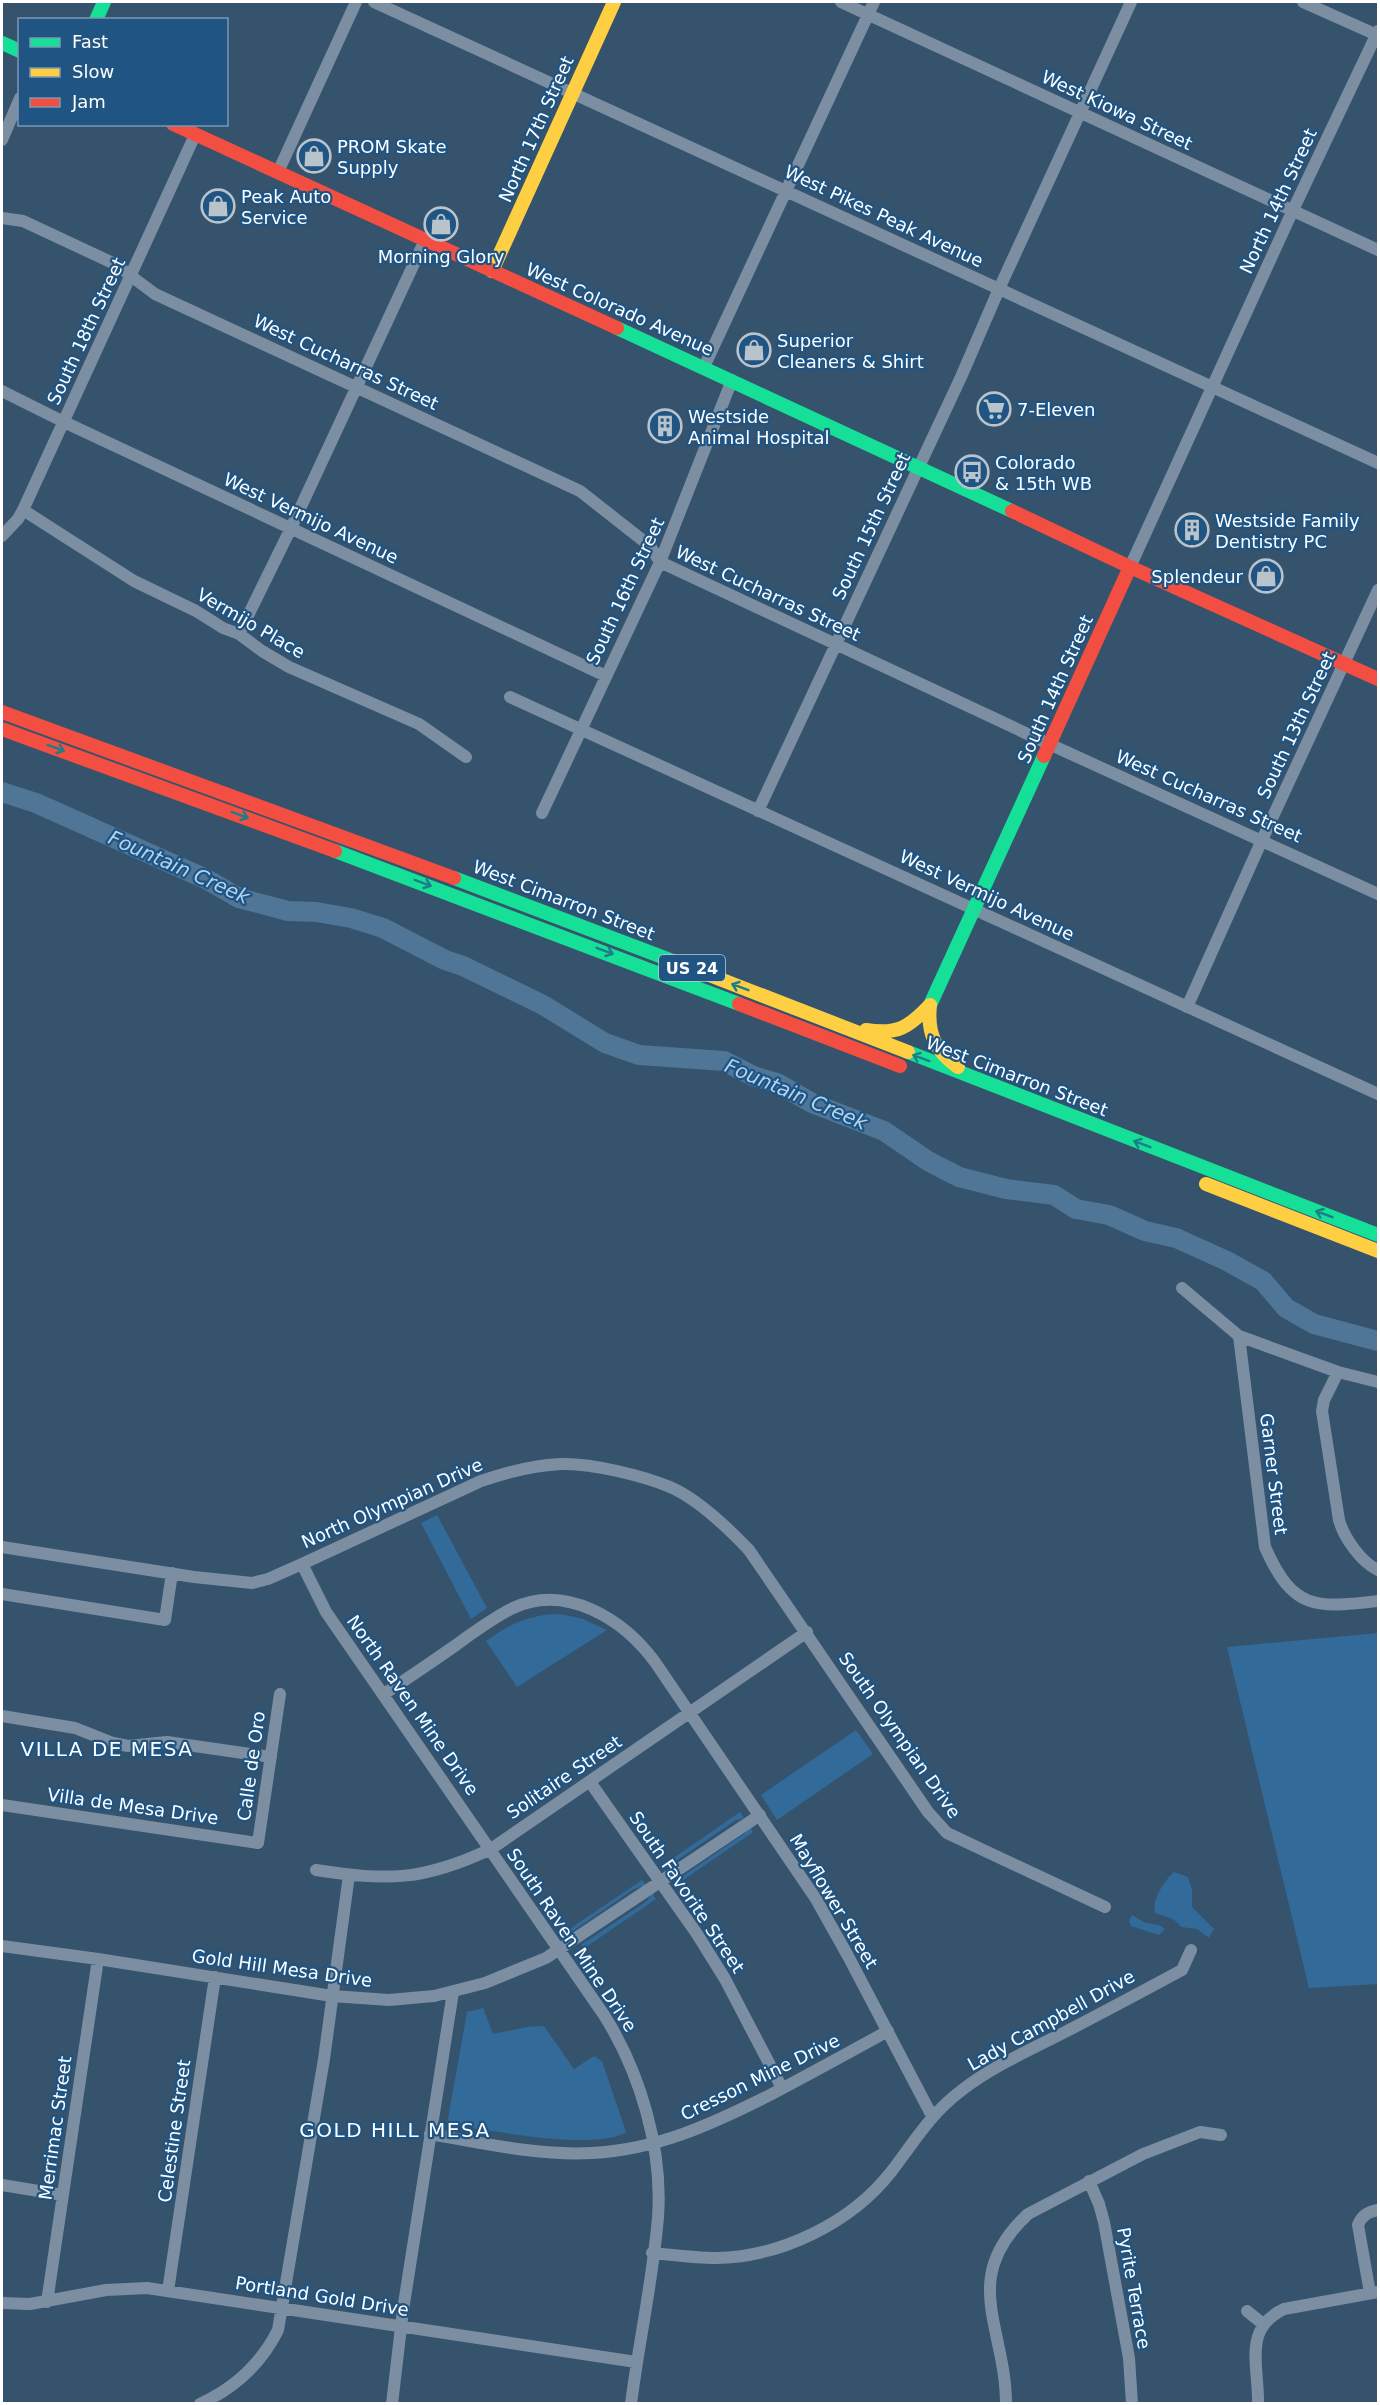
<svg xmlns="http://www.w3.org/2000/svg" width="1380" height="2405" font-family="'DejaVu Sans',sans-serif">
<style>
.green{fill:#326a9a}
.lines{fill:none;stroke-linecap:round;stroke-linejoin:round}
.river{stroke:#4f7597;stroke-width:20}
.street{stroke:#7c8fa2;stroke-width:12}
.fast{stroke:#16e098;stroke-width:14}
.slow{stroke:#ffcf43;stroke-width:14}
.jam{stroke:#f24e42;stroke-width:14}
.oneway{stroke:#1c7e89}
.labels{text-anchor:middle;dominant-baseline:central;stroke-width:4.5;stroke-linejoin:round;paint-order:stroke}
.shield{fill:#1f5483;stroke:#bcccda;stroke-width:1.5}
.shield-label{font-size:16px;font-weight:bold;fill:#fff}
.street-label{font-size:18px;fill:#fff;stroke:#1f5483}
.poi-label{font-size:18px;fill:#fff;stroke:#1f5483;text-anchor:start}
.water-label{font-size:20px;font-style:italic;fill:#b1d4f1;stroke:#1f5483}
.neighbourhood-label{font-size:20px;letter-spacing:1.5px;fill:#fff;stroke:#1f5483}
</style>
<rect width="100%" height="100%" fill="#35536c"/>
<path class="green" d="M 437,1515 L 487,1608 L 471,1619 L 421,1523 Z
M 560,1614 L 583,1619 L 607,1630 L 517,1687 L 486,1641 C 510,1624 530,1614 560,1614 Z
M 1378,1633 L 1378,1984 L 1309,1988 L 1227,1647 Z
M 856,1730 L 873,1754 L 777,1820 L 761,1795 Z
M 740,1812 L 744,1818 L 736,1820 L 667,1867 L 665,1864 Z
M 750,1826 L 753,1832 L 679,1883 L 677,1880 L 744,1834 Z
M 1174,1872 L 1188,1877 L 1192,1889 L 1192,1907 L 1214,1929 L 1209,1938 L 1197,1929 L 1181,1927 C 1175,1917 1165,1917 1155,1913 C 1151,1900 1165,1880 1174,1872 Z
M 642,1880 L 646,1885 L 634,1889 L 570,1933 L 568,1930 Z
M 652,1893 L 656,1899 L 583,1949 L 581,1945 L 647,1901 Z
M 1132,1915 L 1146,1923 L 1159,1925 L 1165,1929 L 1159,1935 L 1131,1926 L 1129,1921 Z
M 483,2008 L 493,2034 L 527,2027 L 544,2026 L 574,2069 L 594,2056 L 602,2061 L 626,2132 C 595,2152 485,2129 447,2124 L 467,2012 Z"/>
<g class="lines">
<path class="river" d="M 2,792 L 36,803 L 206,879 L 239,898 L 288,911 L 316,912 L 351,918 L 383,928 L 445,960 L 463,966 L 543,1005 L 605,1043 L 639,1055 L 724,1061 L 753,1076 L 777,1083 L 812,1103 L 884,1131 L 928,1161 L 959,1177 L 1006,1189 L 1054,1195 L 1076,1209 L 1109,1215 L 1145,1231 L 1176,1238 L 1227,1261 L 1263,1281 L 1286,1308 L 1314,1324 L 1378,1341"/>
<path class="street" d="M 374,2 L 1378,463
M 841,2 L 1378,250
M 1303,2 L 1377,35
M 2,140 L 20,98
M 278,172 L 356,2
M 2,218 L 23,221 L 115,264 L 155,294 L 580,491 L 650,546 L 660,562 L 1049,744 L 1378,894
M 704,367 L 874,2
M 2,391 L 64,422 L 606,676
M 23,510 L 134,581 L 196,611 L 223,628 L 239,634 L 262,651 L 289,667 L 419,724 L 466,757
M 2,536 L 18,519 L 23,510 L 195,135
M 1130,567 L 1293,210 L 1378,31
M 239,634 L 291,528 L 425,240
M 510,697 L 1378,1094
M 758,811 L 961,377 L 999,289 L 1131,2
M 542,813 L 660,562 L 732,380
M 1187,1007 L 1262,840 L 1378,590
M 1182,1288 L 1239,1336 L 1338,1372 L 1378,1382
M 1239,1336 L 1265,1547 C 1293,1611 1316,1608 1378,1601
M 1338,1372 L 1324,1400 L 1322,1411 L 1339,1520 C 1344,1538 1361,1562 1378,1570
M 2,1547 L 194,1577 L 252,1583 L 268,1579 L 302,1564
M 2,1594 L 165,1620 L 172,1573
M 384,1694 C 408,1678 432,1662 456,1645 C 474,1632 493,1618 513,1608 C 567,1583 624,1620 655,1662 L 816,1899 L 848,1956 L 932,2116
M 2,1716 L 75,1728 L 113,1743 L 128,1746 L 167,1742 L 271,1757
M 590,1782 L 697,1934 L 725,1979 L 782,2088
M 2,1805 L 258,1843 L 280,1694
M 316,1870 C 388,1881 423,1881 491,1849 L 807,1632
M 2,1946 L 98,1959 L 332,1996 L 389,2000 L 434,1996 L 485,1983 L 546,1958 L 760,1815
M 430,2134 C 483,2143 538,2156 592,2153 C 656,2150 712,2124 768,2096 C 808,2075 848,2053 888,2031
M 1089,2181 L 1099,2204 L 1104,2222 L 1129,2358 L 1132,2404
M 2,2185 L 63,2195
M 652,2253 C 673,2255 695,2258 716,2258 C 781,2257 851,2223 891,2172 C 915,2141 930,2114 962,2090 C 993,2066 1030,2050 1065,2032 C 1104,2012 1143,1991 1182,1970 L 1191,1950
M 168,2291 L 215,1977
M 1370,2293 L 1358,2225 C 1362,2215 1368,2212 1378,2210
M 47,2302 L 98,1959
M 2,2303 L 30,2304 L 106,2290 L 147,2288 L 636,2362
M 1247,2311 L 1263,2324
M 200,2404 C 235,2388 261,2364 278,2330 L 324,2059 L 349,1875
M 392,2404 L 403,2310 L 453,1992
M 631,2404 C 639,2341 653,2279 658,2217 C 663,2149 640,2072 604,2015 L 326,1612 L 302,1564 L 481,1481 C 507,1472 535,1465 562,1464 C 591,1463 644,1476 670,1487 C 698,1499 728,1528 749,1550 L 928,1812 L 947,1833 L 1105,1907
M 1006,2404 C 1006,2327 958,2279 1028,2214 L 1143,2154 L 1200,2132 L 1221,2135
M 1258,2404 C 1259,2366 1242,2329 1284,2309 L 1378,2292"/>
<path class="fast" d="M 96,20 L 104,2
M 2,43 L 20,51
M 617,328 L 1012,511
M 335,851 L 739,1004
M 454,878 L 694,969
M 930,1005 L 1044,756
M 908,1052 L 1378,1235"/>
<path class="slow" d="M 492,271 L 614,2
M 694,969 L 908,1052
M 930,1005 C 927,1033 935,1051 958,1067
M 866,1030 C 898,1035 909,1027 930,1005
M 1206,1184 L 1378,1251"/>
<path class="jam" d="M 173,124 L 617,328
M 1012,511 L 1130,567 L 1378,679
M 2,712 L 454,878
M 2,729 L 335,851
M 1044,756 L 1130,567
M 739,1004 L 900,1066"/>
</g>
<defs><path id="oneway-shaft" d="M-6 0H5M1.5-3L5.5 0L1.5 3" fill="none" stroke-width="1.6" stroke-linecap="round" stroke-linejoin="round" transform="scale(1.5)"/></defs>
<g class="oneway">
<use href="#oneway-shaft" transform="translate(56 748) rotate(20)"/>
<use href="#oneway-shaft" transform="translate(240 815) rotate(20)"/>
<use href="#oneway-shaft" transform="translate(423 883) rotate(20)"/>
<use href="#oneway-shaft" transform="translate(605 951) rotate(21)"/>
<use href="#oneway-shaft" transform="translate(740 987) rotate(-159)"/>
<use href="#oneway-shaft" transform="translate(921 1058) rotate(-159)"/>
<use href="#oneway-shaft" transform="translate(1142 1144) rotate(-159)"/>
<use href="#oneway-shaft" transform="translate(1324 1214) rotate(-159)"/>
</g>
<defs>
<g id="shop-ring" transform="scale(1.725)"><circle r="9.5" fill="#1f5483" stroke="#b8c3cc" stroke-width="1.5"/><path d="M-5-2.5h2.3a2.7 3.5 0 0 1 5.4 0H5L5.5 6h-11ZM-1.5-2.5h3a1.5 2.3 0 0 0-3 0Z" fill="#b8c3cc"/></g>
<g id="supermarket-ring" transform="scale(1.725)"><circle r="9.5" fill="#1f5483" stroke="#b8c3cc" stroke-width="1.5"/><path d="M-6-5.5h2.5l.6 2H6L4.5 2H-2.5L-4.4-4H-6ZM-1.5 3.2a1.3 1.3 0 1 0 .1 0ZM3 3.2a1.3 1.3 0 1 0 .1 0Z" fill="#b8c3cc"/></g>
<g id="building-ring" transform="scale(1.725)"><circle r="9.5" fill="#1f5483" stroke="#b8c3cc" stroke-width="1.5"/><path d="M-4-6H4V6H1V3H-1V6H-4ZM-2.5-4.3h1.7v1.8h-1.7ZM.8-4.3h1.7v1.8H.8ZM-2.5-1h1.7V.8h-1.7ZM.8-1h1.7V.8H.8Z" fill="#b8c3cc"/></g>
<g id="bus-ring" transform="scale(1.725)"><circle r="9.5" fill="#1f5483" stroke="#b8c3cc" stroke-width="1.5"/><path d="M-5-6H5V4H4V6H2V4H-2V6H-4V4H-5ZM-3.5-4V0h7V-4ZM-3.5 1.2v1.5H-2V1.2ZM2 1.2v1.5H3.5V1.2Z" fill="#b8c3cc"/></g>
</defs>
<g fill-rule="evenodd">
<use href="#shop-ring" x="314" y="156"/>
<use href="#shop-ring" x="218" y="206"/>
<use href="#shop-ring" x="441" y="224"/>
<use href="#shop-ring" x="754" y="350"/>
<use href="#supermarket-ring" x="994" y="409"/>
<use href="#building-ring" x="665" y="426"/>
<use href="#bus-ring" x="972" y="472"/>
<use href="#building-ring" x="1192" y="530"/>
<use href="#shop-ring" x="1266" y="576"/>
</g>
<g class="labels">
<rect class="shield" x="659" y="955" width="66" height="26" rx="4.5"/>
<g class="shield-label">
<text x="692" y="968">US 24</text>
</g>
<g class="street-label">
<text transform="translate(1117 110) rotate(25)">West Kiowa Street</text>
<text transform="translate(536 129) rotate(-66)">North 17th Street</text>
<text transform="translate(1278 201) rotate(-65)">North 14th Street</text>
<text transform="translate(884 216) rotate(25)">West Pikes Peak Avenue</text>
<text transform="translate(620 309) rotate(24)">West Colorado Avenue</text>
<text transform="translate(86 331) rotate(-65)">South 18th Street</text>
<text transform="translate(346 362) rotate(25)">West Cucharras Street</text>
<text transform="translate(311 518) rotate(25)">West Vermijo Avenue</text>
<text transform="translate(871 526) rotate(-65)">South 15th Street</text>
<text transform="translate(625 591) rotate(-65)">South 16th Street</text>
<text transform="translate(768 593) rotate(25)">West Cucharras Street</text>
<text transform="translate(251 623) rotate(30)">Vermijo Place</text>
<text transform="translate(1055 689) rotate(-66)">South 14th Street</text>
<text transform="translate(1296 725) rotate(-65)">South 13th Street</text>
<text transform="translate(1209 796) rotate(24)">West Cucharras Street</text>
<text transform="translate(987 895) rotate(25)">West Vermijo Avenue</text>
<text transform="translate(564 900) rotate(21)">West Cimarron Street</text>
<text transform="translate(1017 1076) rotate(21)">West Cimarron Street</text>
<text transform="translate(1274 1474) rotate(83)">Garner Street</text>
<text transform="translate(392 1503) rotate(-24)">North Olympian Drive</text>
<text transform="translate(413 1705) rotate(55)">North Raven Mine Drive</text>
<text transform="translate(900 1735) rotate(55)">South Olympian Drive</text>
<text transform="translate(251 1766) rotate(-82)">Calle de Oro</text>
<text transform="translate(564 1777) rotate(-34)">Solitaire Street</text>
<text transform="translate(133 1806) rotate(8)">Villa de Mesa Drive</text>
<text transform="translate(687 1892) rotate(56)">South Favorite Street</text>
<text transform="translate(834 1901) rotate(59)">Mayflower Street</text>
<text transform="translate(572 1940) rotate(56)">South Raven Mine Drive</text>
<text transform="translate(282 1968) rotate(8)">Gold Hill Mesa Drive</text>
<text transform="translate(1051 2020) rotate(-29)">Lady Campbell Drive</text>
<text transform="translate(760 2077) rotate(-26)">Cresson Mine Drive</text>
<text transform="translate(55 2128) rotate(-82)">Merrimac Street</text>
<text transform="translate(174 2131) rotate(-82)">Celestine Street</text>
<text transform="translate(1134 2288) rotate(80)">Pyrite Terrace</text>
<text transform="translate(322 2296) rotate(9)">Portland Gold Drive</text>
</g>
<g class="poi-label">
<text x="337" y="146">PROM Skate<tspan x="337" dy="21">Supply</tspan></text>
<text x="241" y="196">Peak Auto<tspan x="241" dy="21">Service</tspan></text>
<text x="441" y="256" text-anchor="middle">Morning Glory</text>
<text x="777" y="340">Superior<tspan x="777" dy="21">Cleaners &amp; Shirt</tspan></text>
<text x="1017" y="409">7-Eleven</text>
<text x="688" y="416">Westside<tspan x="688" dy="21">Animal Hospital</tspan></text>
<text x="995" y="462">Colorado<tspan x="995" dy="21">&amp; 15th WB</tspan></text>
<text x="1215" y="520">Westside Family<tspan x="1215" dy="21">Dentistry PC</tspan></text>
<text x="1243" y="576" text-anchor="end">Splendeur</text>
</g>
<g class="water-label">
<text transform="translate(179 867) rotate(24)">Fountain Creek</text>
<text transform="translate(796 1094) rotate(23)">Fountain Creek</text>
</g>
<g class="neighbourhood-label">
<text x="107" y="1749">VILLA DE MESA</text>
<text x="395" y="2130">GOLD HILL MESA</text>
</g>
</g>
<rect width="1380" height="2405" fill="none" stroke="#ffffff" stroke-width="6"/>
<rect x="18" y="18" width="210" height="108" fill="#1f5483" stroke="#7998b5" stroke-width="1.5"/>
<rect x="30" y="38" width="30" height="9" fill="#16e098" stroke="#7998b5" stroke-width="1.5"/>
<text x="72" y="48" font-size="18" fill="#ffffff">Fast</text>
<rect x="30" y="68" width="30" height="9" fill="#ffcf43" stroke="#7998b5" stroke-width="1.5"/>
<text x="72" y="78" font-size="18" fill="#ffffff">Slow</text>
<rect x="30" y="98" width="30" height="9" fill="#f24e42" stroke="#7998b5" stroke-width="1.5"/>
<text x="72" y="108" font-size="18" fill="#ffffff">Jam</text>
</svg>
